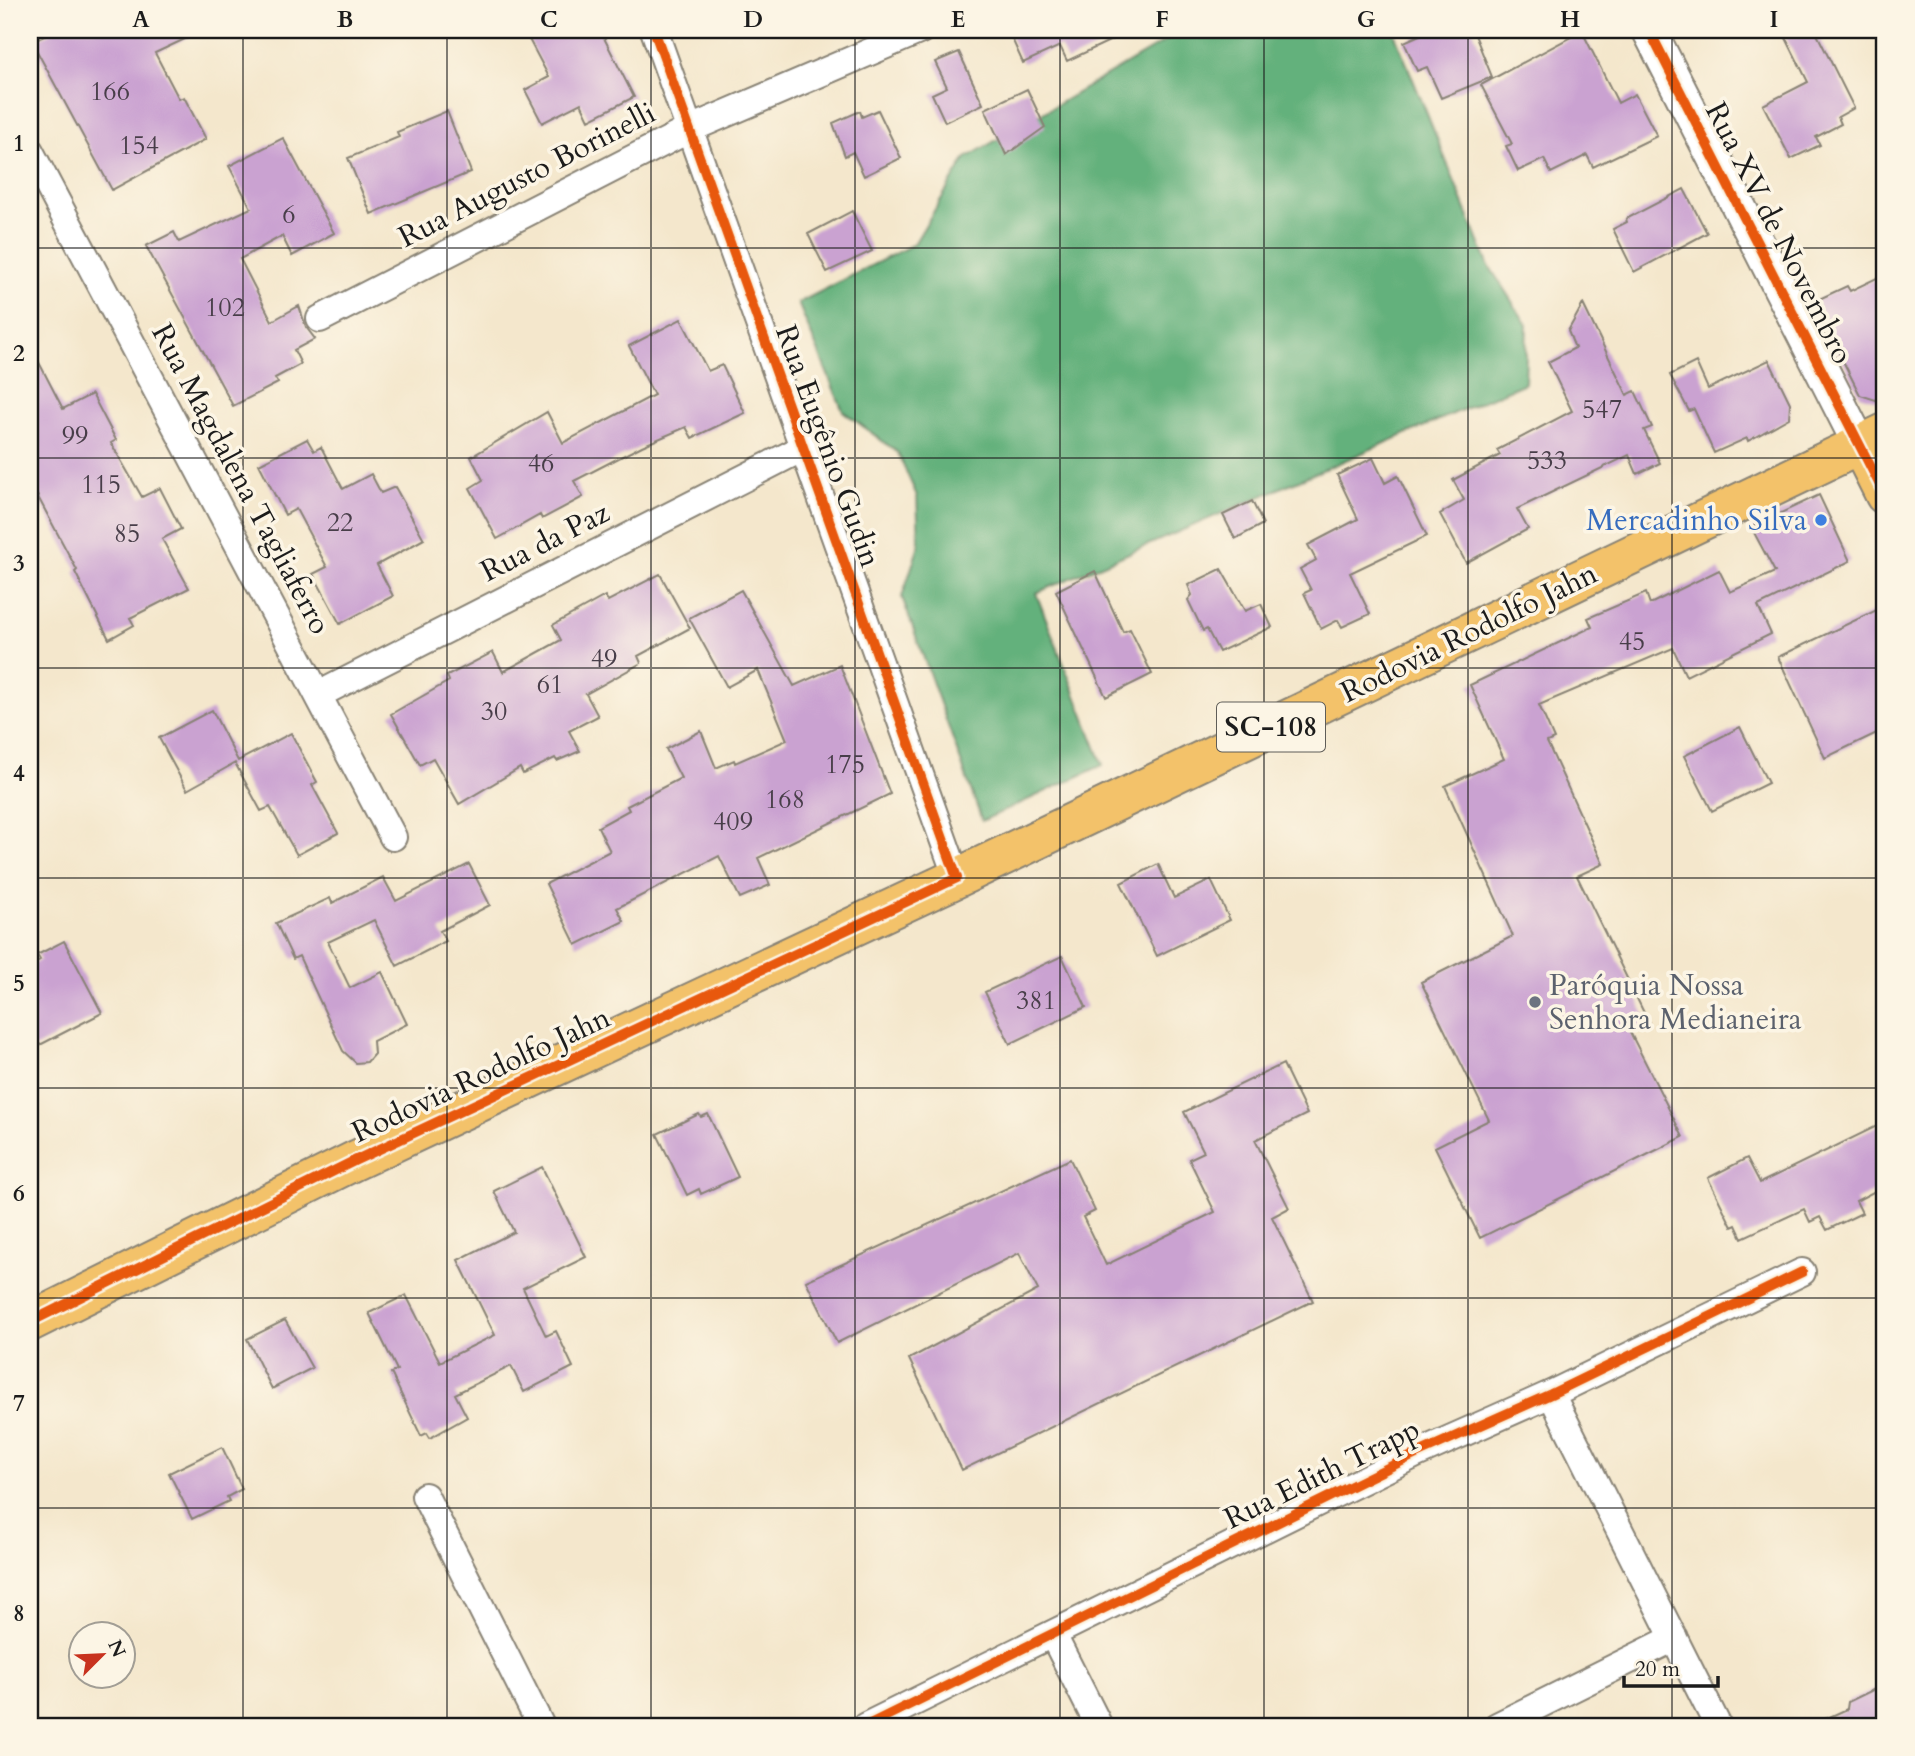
<svg xmlns="http://www.w3.org/2000/svg" width="1915" height="1756" font-family="Cardo,serif">
<style>
.forest{fill:#64b17b;stroke:#40664c;stroke-width:2}
.building{fill:#caa2d1}
.lines{fill:none;stroke-linecap:round;stroke-linejoin:round}
.minor-casing{stroke:#888274;stroke-width:30}
.tertiary-casing{stroke:#888274;stroke-width:37}
.primary-casing{stroke:#888274;stroke-width:42}
.minor{stroke:#fff;stroke-width:26}
.tertiary{stroke:#fff;stroke-width:33}
.primary{stroke:#f3c26a;stroke-width:38}
.cycleway-casing{stroke:#fcf5e5;stroke-width:15}
.cycleway{stroke:#e8590c;stroke-width:10}
.grid{fill:none;stroke:#1c1c1c;stroke-width:2;stroke-opacity:0.55}
.shop-dot{fill:#3f7fe0;stroke:#fcf5e5;stroke-width:2.5}
.worship-dot{fill:#6b7280;stroke:#fcf5e5;stroke-width:2.5}
.labels{text-anchor:middle;dominant-baseline:central;stroke-width:7;stroke-linejoin:round;paint-order:stroke}
.number-label{font-size:26px;fill:#483e49}
.shield{fill:#fcf5e5;stroke:#5f5d58;stroke-width:2}
.shield-label{font-size:28px;font-weight:bold;fill:#1c1c1c}
.street-label{font-size:30px;fill:#1c1c1c;stroke:#fcf5e5}
.shop-label{font-size:30px;fill:#366cbe;stroke:#fcf5e5;text-anchor:end}
.worship-label{font-size:30px;fill:#5b616d;stroke:#fcf5e5;text-anchor:start}
.neatline{fill:none;stroke:#1c1c1c;stroke-width:2.5}
.grid-label{font-size:23px;text-anchor:middle;font-weight:bold;fill:#1c1c1c}
</style>
<rect width="100%" height="100%" fill="#fcf5e5"/>
<filter id="ink" filterUnits="userSpaceOnUse"><feTurbulence type="fractalNoise" baseFrequency=".0143" numOctaves="2"/><feDisplacementMap in="SourceGraphic" scale="14" xChannelSelector="R" yChannelSelector="G"/><feConvolveMatrix kernelMatrix="1 2 1 2 8 2 1 2 1" color-interpolation-filters="sRGB"/></filter>
<filter id="wash" filterUnits="userSpaceOnUse"><feTurbulence type="fractalNoise" baseFrequency=".00686" numOctaves="4" result="noise"/><feDisplacementMap in="SourceGraphic" scale="28" xChannelSelector="R" yChannelSelector="G"/><feGaussianBlur stdDeviation="1.57" result="paint"/><feColorMatrix in="noise" values="0 0 0 0 0 0 0 0 0 0 0 0 0 0 0 0 0 1.4 0 .05"/><feComposite in="paint" operator="in"/></filter>
<g filter="url(#wash)">
<rect width="100%" height="100%" fill="#f4e7cc"/>
<path class="forest" d="M 1184,30 L 1393,30 L 1488,264 L 1527,325 L 1525,383 L 1036,593 L 1103,765 L 982,821 L 902,597 L 919,545 L 917,496 L 898,453 L 843,411 L 798,303 L 914,244 L 966,158 Z"/>
<g id="blocks">
<path class="building" d="M 56,30 L 204,30 L 155,53 L 179,99 L 184,97 L 206,139 L 112,190 L 32,42 Z
M 524,30 L 600,30 L 634,97 L 589,120 L 581,103 L 542,123 L 525,90 L 549,77 Z
M 1008,30 L 1133,30 L 1067,61 L 1060,46 L 1023,63 Z
M 1431,30 L 1473,30 L 1492,77 L 1441,98 L 1427,67 L 1417,71 L 1404,42 Z
M 1782,30 L 1815,30 L 1854,108 L 1838,117 L 1841,124 L 1816,137 L 1820,145 L 1791,159 L 1763,105 L 1808,82 Z
M 1582,31 L 1618,103 L 1635,94 L 1657,136 L 1593,167 L 1587,155 L 1551,173 L 1544,159 L 1518,171 L 1506,146 L 1512,144 L 1481,85 Z
M 959,52 L 983,104 L 945,122 L 932,94 L 947,87 L 935,62 Z
M 1027,89 L 1045,127 L 1006,155 L 985,109 Z
M 878,110 L 901,158 L 864,176 L 853,152 L 845,156 L 833,123 L 860,111 L 862,117 Z
M 447,111 L 471,172 L 371,214 L 348,158 L 399,137 L 397,132 Z
M 283,138 L 334,233 L 292,256 L 282,236 L 240,259 L 272,321 L 299,306 L 306,327 L 315,339 L 294,350 L 301,364 L 275,378 L 278,383 L 233,406 L 146,246 L 174,232 L 179,242 L 251,208 L 229,166 Z
M 1684,189 L 1707,233 L 1634,272 L 1613,229 L 1627,222 L 1626,219 Z
M 852,211 L 872,251 L 827,272 L 808,234 Z
M 1885,274 L 1885,403 L 1860,395 L 1820,315 L 1823,314 L 1817,300 L 1847,286 L 1850,291 Z
M 1583,304 L 1627,395 L 1635,391 L 1652,427 L 1644,430 L 1660,463 L 1637,474 L 1629,455 L 1517,509 L 1528,529 L 1466,563 L 1440,514 L 1464,500 L 1453,480 L 1500,455 L 1497,450 L 1572,411 L 1548,362 L 1575,348 L 1568,331 Z
M 681,319 L 708,371 L 722,365 L 745,413 L 692,438 L 686,427 L 642,446 L 574,481 L 583,497 L 542,519 L 540,515 L 497,539 L 470,488 L 483,480 L 471,457 L 547,412 L 563,443 L 654,395 L 629,346 Z
M 30,345 L 63,409 L 92,394 L 116,440 L 111,443 L 142,497 L 160,488 L 181,529 L 162,539 L 189,588 L 130,618 L 134,625 L 109,639 L 75,572 L 77,570 L 30,482 Z
M 1769,360 L 1790,403 L 1789,418 L 1748,441 L 1747,438 L 1714,453 L 1694,409 L 1689,411 L 1670,375 L 1696,362 L 1708,389 Z
M 307,439 L 314,451 L 321,447 L 343,489 L 371,474 L 381,493 L 395,487 L 424,539 L 377,565 L 393,596 L 340,624 L 313,574 L 327,567 L 296,509 L 285,515 L 259,464 Z
M 1373,458 L 1385,483 L 1398,476 L 1427,536 L 1350,573 L 1370,614 L 1342,627 L 1338,620 L 1321,629 L 1304,593 L 1311,590 L 1300,569 L 1316,560 L 1308,545 L 1358,519 L 1337,475 Z
M 1819,495 L 1850,561 L 1758,606 L 1771,634 L 1686,676 L 1673,648 L 1539,705 L 1554,739 L 1547,742 L 1603,864 L 1577,876 L 1649,1023 L 1630,1032 L 1683,1137 L 1480,1238 L 1435,1147 L 1489,1120 L 1421,982 L 1513,936 L 1445,786 L 1504,759 L 1470,685 L 1592,627 L 1588,618 L 1646,593 L 1650,604 L 1719,570 L 1730,592 L 1775,572 L 1751,527 Z
M 1252,501 L 1263,524 L 1235,539 L 1223,515 Z
M 1221,569 L 1245,611 L 1261,604 L 1272,627 L 1219,652 L 1207,629 L 1203,631 L 1188,600 L 1192,595 L 1188,585 Z
M 1095,571 L 1123,632 L 1130,629 L 1152,674 L 1106,697 L 1056,591 Z
M 660,574 L 690,628 L 638,656 L 641,663 L 586,694 L 598,716 L 569,731 L 580,751 L 557,761 L 555,758 L 523,774 L 520,768 L 459,804 L 433,758 L 420,765 L 391,714 L 449,681 L 447,676 L 493,652 L 503,672 L 561,640 L 553,625 L 605,596 L 608,601 Z
M 741,590 L 794,686 L 840,665 L 890,794 L 758,858 L 770,885 L 740,898 L 719,856 L 617,908 L 624,921 L 576,945 L 546,884 L 610,851 L 598,827 L 629,810 L 627,806 L 681,778 L 666,749 L 701,731 L 716,768 L 734,760 L 735,763 L 787,740 L 758,670 L 727,687 L 689,618 Z
M 1885,606 L 1885,729 L 1825,758 L 1778,657 Z
M 212,710 L 238,761 L 291,733 L 317,782 L 312,785 L 338,833 L 297,855 L 270,807 L 261,811 L 235,763 L 187,790 L 159,738 Z
M 1740,727 L 1768,783 L 1712,811 L 1684,756 Z
M 469,864 L 490,905 L 440,931 L 446,941 L 397,966 L 374,920 L 328,942 L 350,988 L 382,972 L 407,1024 L 373,1041 L 374,1054 L 367,1062 L 356,1063 L 343,1051 L 299,956 L 293,959 L 276,923 L 330,898 L 332,903 L 383,877 L 396,901 Z
M 1158,864 L 1174,898 L 1211,880 L 1230,920 L 1157,956 L 1121,883 Z
M 64,941 L 102,1013 L 30,1050 L 30,966 L 40,960 L 37,955 Z
M 1062,956 L 1086,1007 L 1010,1044 L 985,992 Z
M 1283,1064 L 1307,1114 L 1255,1140 L 1289,1208 L 1272,1217 L 1313,1301 L 962,1470 L 909,1359 L 1038,1290 L 1019,1253 L 837,1343 L 806,1281 L 1070,1159 L 1095,1211 L 1083,1217 L 1106,1265 L 1215,1212 L 1189,1159 L 1204,1152 L 1184,1112 Z
M 699,1114 L 701,1117 L 708,1114 L 738,1177 L 701,1194 L 699,1189 L 687,1195 L 657,1134 Z
M 1885,1122 L 1885,1186 L 1856,1201 L 1862,1213 L 1827,1230 L 1820,1217 L 1810,1222 L 1804,1209 L 1742,1238 L 1736,1225 L 1732,1227 L 1708,1178 L 1747,1158 L 1760,1183 Z
M 542,1167 L 586,1257 L 523,1288 L 546,1336 L 556,1331 L 573,1367 L 524,1392 L 511,1366 L 455,1394 L 467,1417 L 430,1438 L 427,1433 L 421,1436 L 391,1373 L 397,1370 L 369,1313 L 406,1295 L 440,1362 L 495,1335 L 458,1260 L 514,1232 L 494,1191 Z
M 285,1320 L 312,1368 L 272,1389 L 247,1339 Z
M 222,1447 L 242,1489 L 227,1497 L 229,1501 L 192,1519 L 169,1473 Z
M 1885,1684 L 1885,1726 L 1810,1726 L 1847,1709 L 1848,1702 Z"/>
</g>
</g>
<g filter="url(#ink)">
<use href="#blocks" fill-opacity="0" stroke="#888274" stroke-width="2"/>
<g class="lines">
<g class="minor-casing">
<path id="minor" d="M 654,30 L 957,878
M 30,151 L 393,837
M 320,319 L 690,129 L 921,30
M 318,695 L 803,448
M 1551,1394 L 1718,1726
M 425,1496 L 541,1726
M 1053,1635 L 1099,1726
M 866,1726 L 1416,1454 L 1551,1394 L 1802,1272
M 1497,1726 L 1674,1638"/>
</g>
<g class="tertiary-casing">
<path id="tertiary" d="M 1649,30 L 1860,445"/>
</g>
<g class="primary-casing">
<path id="primary" d="M 1860,445 L 1885,495
M 30,1322 L 354,1161 L 957,878 L 1885,433"/>
</g>
<use href="#minor" class="minor"/>
<use href="#tertiary" class="tertiary"/>
<use href="#primary" class="primary"/>
<g class="cycleway-casing">
<path id="cycleway" d="M 1649,30 L 1885,495
M 30,1322 L 354,1161 L 957,878 L 654,30
M 866,1726 L 1416,1454 L 1551,1394 L 1802,1272"/>
</g>
<use href="#cycleway" class="cycleway"/>
</g>
</g>
<path class="grid" d="M 243,30 L 243,1726M 447,30 L 447,1726M 651,30 L 651,1726M 855,30 L 855,1726M 1060,30 L 1060,1726M 1264,30 L 1264,1726M 1468,30 L 1468,1726M 1672,30 L 1672,1726M 30,248 L 1885,248M 30,458 L 1885,458M 30,668 L 1885,668M 30,878 L 1885,878M 30,1088 L 1885,1088M 30,1298 L 1885,1298M 30,1508 L 1885,1508"/>
<circle class="shop-dot" cx="1821" cy="520" r="7"/>
<circle class="worship-dot" cx="1535" cy="1002" r="7"/>
<g class="labels">
<g class="number-label">
<text x="110" y="91">166</text>
<text x="139" y="145">154</text>
<text x="289" y="214">6</text>
<text x="225" y="307">102</text>
<text x="1602" y="409">547</text>
<text x="75" y="435">99</text>
<text x="1547" y="460">533</text>
<text x="541" y="463">46</text>
<text x="101" y="484">115</text>
<text x="340" y="522">22</text>
<text x="127" y="533">85</text>
<text x="1632" y="641">45</text>
<text x="604" y="658">49</text>
<text x="550" y="684">61</text>
<text x="494" y="711">30</text>
<text x="845" y="764">175</text>
<text x="785" y="799">168</text>
<text x="733" y="821">409</text>
<text x="1036" y="1000">381</text>
</g>
<rect class="shield" x="1217" y="702.5" width="108" height="49" rx="5"/>
<g class="shield-label">
<text x="1271" y="727">SC-108</text>
</g>
<g class="street-label">
<text transform="translate(527 175) rotate(-27)">Rua Augusto Borinelli</text>
<text transform="translate(1779 233) rotate(63)">Rua XV de Novembro</text>
<text transform="translate(828 446) rotate(70)">Rua Eugênio Gudin</text>
<text transform="translate(241 479) rotate(62)">Rua Magdalena Tagliaferro</text>
<text transform="translate(545 542) rotate(-27)">Rua da Paz</text>
<text transform="translate(1469 633) rotate(-26)">Rodovia Rodolfo Jahn</text>
<text transform="translate(481 1075) rotate(-25)">Rodovia Rodolfo Jahn</text>
<text transform="translate(1322 1474) rotate(-26)">Rua Edith Trapp</text>
</g>
<g class="shop-label">
<text x="1807" y="520">Mercadinho Silva</text>
</g>
<g class="worship-label">
<text x="1549" y="985">Paróquia Nossa<tspan x="1549" dy="34">Senhora Medianeira</tspan></text>
</g>
</g>
<rect width="1915" height="1756" fill="none" stroke="#fcf5e5" stroke-width="77"/>
<g transform="translate(102 1655) rotate(66)"><circle r="33" fill="#fcf5e5" stroke="#a29e95" stroke-width="2"/>
<path d="M0-5L12 26L0 18L-12 26Z" fill="#c8321e"/>
<text y="-10" font-size="19" font-weight="bold" text-anchor="middle" fill="#1c1c1c">N</text>
</g>
<path d="M1624 1676v10h94v-10" fill="none" stroke="#1c1c1c" stroke-width="3.5"/>
<text x="1635" y="1676" font-size="21" fill="#1c1c1c" stroke="#fcf5e5" stroke-width="5" paint-order="stroke">20 m</text>
<rect x="38" y="38" width="1838" height="1680" class="neatline"/>
<g class="grid-label">
<text x="141" y="27">A</text>
<text x="345" y="27">B</text>
<text x="549" y="27">C</text>
<text x="753" y="27">D</text>
<text x="958" y="27">E</text>
<text x="1162" y="27">F</text>
<text x="1366" y="27">G</text>
<text x="1570" y="27">H</text>
<text x="1774" y="27">I</text>
<text x="19" y="151">1</text>
<text x="19" y="361">2</text>
<text x="19" y="571">3</text>
<text x="19" y="781">4</text>
<text x="19" y="991">5</text>
<text x="19" y="1201">6</text>
<text x="19" y="1411">7</text>
<text x="19" y="1621">8</text>
</g>
</svg>
